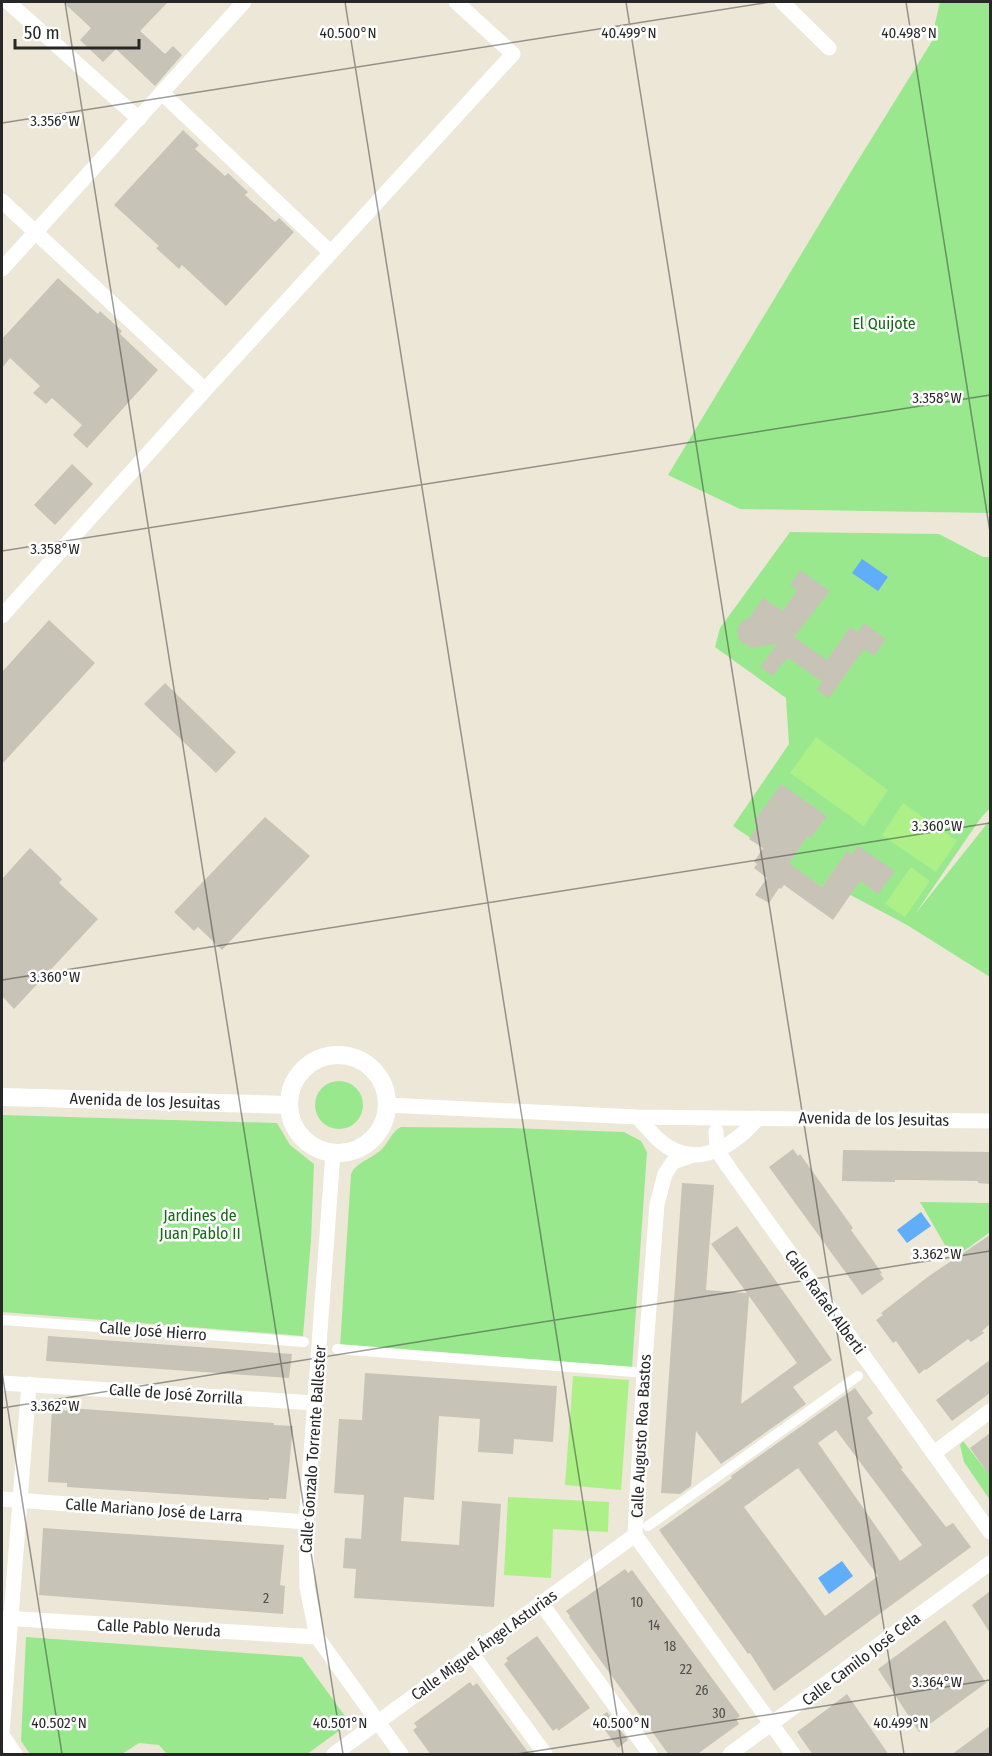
<svg xmlns="http://www.w3.org/2000/svg" width="992" height="1756" font-family="'Fira Sans Condensed',sans-serif">
<style>
.green{fill:#99e88e}
.pitch{fill:#adf088}
.water{fill:#60aef8}
.building{fill:#c7c4b7;fill-rule:evenodd}
.lines{fill:none;stroke-linecap:round;stroke-linejoin:round}
.pedestrian{stroke:#fff;stroke-width:10}
.minor{stroke:#fff;stroke-width:15}
.tertiary{stroke:#fff;stroke-width:18}
.ticks{fill:none;stroke:#272727;stroke-width:1.5;stroke-opacity:0.45}
.labels{text-anchor:middle;dominant-baseline:central;stroke-width:5;stroke-linejoin:round;paint-order:stroke}
.number-label{font-size:14px;fill:#4f4e4b}
.park-label{font-size:16px;fill:#136914;stroke:#fff}
.street-label{font-size:16px;fill:#272727;stroke:#fff}
.ticks-label{font-size:15px;text-anchor:middle;fill:#272727;stroke:#fff;stroke-width:5;stroke-linejoin:round;paint-order:stroke}
</style>
<rect width="100%" height="100%" fill="#ece7d7"/>
<path class="green" d="M 940,2 L 990,2 L 990,513 L 740,509 L 668,475 L 852,170 L 934,38 L 933,32 Z
M 790,532 L 939,534 L 983,557 L 990,557 L 990,595 L 989,596 L 989,623 L 990,626 L 990,808 L 980,819 L 915,914 L 990,820 L 990,977 L 907,925 L 826,882 L 822,887 L 733,826 L 789,744 L 786,698 L 715,647 L 720,628 Z
M315 1105a24 24 0 1 1 48 0a24 24 0 1 1-48 0Z
M 2,1115 L 277,1123 L 290,1145 L 314,1164 L 311,1240 L 303,1336 L 2,1312 Z
M 401,1127 L 508,1128 L 624,1132 L 641,1141 L 647,1152 L 632,1368 L 340,1347 L 351,1174 C 356,1162 372,1159 382,1149 C 389,1142 392,1131 401,1127 Z
M 920,1202 L 990,1203 L 990,1232 L 953,1259 Z
M 963,1441 L 985,1469 L 990,1466 L 990,1500 L 964,1462 L 960,1445 Z
M 26,1637 L 302,1657 L 350,1723 L 307,1754 L 167,1754 L 159,1745 L 139,1743 L 122,1754 L 30,1754 L 21,1741 Z"/>
<path class="pitch" d="M 816,737 L 888,790 L 864,826 L 790,773 Z
M 903,803 L 957,841 L 936,872 L 882,835 Z
M 911,867 L 930,881 L 905,917 L 885,904 Z
M 573,1376 L 629,1380 L 621,1490 L 565,1485 Z
M 508,1497 L 609,1502 L 608,1532 L 553,1529 L 551,1578 L 504,1575 Z"/>
<path class="water" d="M 862,559 L 888,577 L 878,591 L 852,573 Z
M 921,1212 L 931,1226 L 907,1243 L 897,1230 Z
M 842,1561 L 853,1576 L 829,1594 L 818,1578 Z"/>
<path class="building" d="M 63,2 L 168,2 L 140,31 L 165,54 L 173,46 L 182,55 L 155,86 L 116,49 L 103,62 L 80,40 L 91,28 Z
M 183,130 L 199,145 L 195,149 L 225,176 L 228,173 L 248,192 L 245,195 L 275,222 L 279,218 L 294,232 L 226,306 L 182,265 L 179,269 L 156,248 L 159,246 L 114,205 Z
M 58,278 L 98,314 L 100,311 L 122,331 L 120,334 L 158,370 L 87,448 L 73,435 L 82,425 L 52,398 L 46,404 L 33,393 L 40,386 L 10,358 L 2,368 L 2,339 Z
M 72,464 L 93,484 L 55,525 L 34,505 Z
M 800,570 L 830,591 L 794,637 L 827,660 L 850,627 L 858,632 L 864,623 L 886,639 L 874,656 L 864,649 L 829,698 L 817,690 L 822,682 L 788,658 L 785,662 L 784,661 L 773,676 L 760,667 L 777,644 L 750,648 L 745,643 L 742,644 L 741,640 L 739,641 L 737,629 L 743,620 L 748,619 L 763,598 L 783,611 L 797,590 L 790,585 Z
M 49,620 L 95,663 L 2,764 L 2,672 Z
M 165,683 L 236,752 L 216,773 L 144,704 Z
M 781,784 L 827,816 L 811,838 L 808,836 L 789,863 L 822,887 L 847,851 L 852,854 L 858,846 L 895,871 L 878,894 L 860,881 L 833,920 L 784,885 L 781,889 L 779,888 L 769,903 L 755,895 L 767,878 L 754,868 L 757,864 L 754,862 L 763,848 L 749,839 L 758,826 L 754,821 Z
M 265,817 L 310,856 L 222,950 L 198,927 L 194,931 L 174,912 Z
M 30,848 L 62,879 L 59,883 L 98,919 L 14,1009 L 2,996 L 2,879 Z
M 793,1149 L 798,1156 L 800,1154 L 853,1228 L 851,1230 L 882,1273 L 880,1274 L 884,1279 L 862,1295 L 769,1167 Z
M 843,1150 L 990,1152 L 990,1184 L 978,1183 L 978,1181 L 908,1180 L 895,1180 L 895,1182 L 842,1181 Z
M 682,1183 L 714,1185 L 706,1290 L 747,1293 L 711,1244 L 737,1226 L 832,1360 L 793,1387 L 806,1404 L 721,1464 L 696,1431 L 691,1486 L 680,1494 L 661,1493 ZM 749,1296 L 797,1363 L 741,1404 L 745,1348 Z
M 990,1235 L 990,1324 L 982,1331 L 984,1333 L 971,1342 L 968,1339 L 926,1370 L 925,1369 L 919,1374 L 896,1341 L 893,1343 L 876,1320 L 883,1315 L 881,1313 L 929,1276 Z
M 48,1336 L 292,1354 L 289,1378 L 46,1361 Z
M 990,1360 L 990,1393 L 952,1421 L 936,1400 Z
M 365,1373 L 557,1386 L 553,1442 L 514,1439 L 513,1454 L 478,1452 L 480,1419 L 439,1416 L 434,1500 L 404,1497 L 401,1541 L 459,1545 L 462,1501 L 501,1504 L 494,1607 L 354,1598 L 356,1569 L 343,1568 L 345,1538 L 361,1539 L 364,1495 L 334,1493 L 339,1419 L 362,1420 Z
M 855,1388 L 873,1413 L 867,1418 L 903,1468 L 901,1469 L 946,1527 L 953,1523 L 971,1547 L 774,1691 L 750,1653 L 748,1654 L 659,1530 L 732,1478 L 731,1476 ZM 836,1430 L 922,1545 L 900,1561 L 818,1443 ZM 798,1468 L 878,1576 L 825,1616 L 744,1507 Z
M 70,1408 L 274,1423 L 274,1425 L 293,1426 L 286,1499 L 269,1498 L 269,1500 L 67,1487 L 67,1483 L 48,1482 L 52,1409 L 70,1411 Z
M 990,1433 L 990,1476 L 970,1448 Z
M 43,1528 L 284,1545 L 280,1585 L 285,1586 L 283,1614 L 39,1595 Z
M 625,1569 L 628,1573 L 632,1570 L 740,1716 L 736,1719 L 739,1724 L 696,1755 L 669,1755 L 569,1617 L 570,1616 L 566,1611 Z
M 990,1591 L 990,1633 L 972,1605 Z
M 945,1620 L 986,1683 L 919,1732 L 878,1669 Z
M 537,1636 L 590,1708 L 558,1731 L 557,1728 L 553,1731 L 504,1664 L 508,1661 L 506,1658 Z
M 470,1682 L 473,1686 L 477,1683 L 530,1755 L 431,1755 L 413,1730 L 417,1727 L 414,1723 Z
M 847,1694 L 889,1755 L 813,1755 L 797,1732 Z
M 607,1712 L 628,1740 L 618,1748 L 597,1719 Z
M 990,1726 L 990,1755 L 951,1755 Z"/>
<g class="lines">
<path class="pedestrian" d="M 2,1320 L 304,1342
M 337,1349 L 634,1372
M 648,1526 L 858,1376"/>
<path class="minor" d="M 8,2 L 139,119
M 782,2 L 829,48
M 162,93 L 331,253
M 2,201 L 205,390
M 2,269 L 244,2
M 2,616 L 205,390 L 513,54 L 456,2
M 387,1105 L 637,1117 L 990,1121
M 637,1117 C 645,1125 652,1134 660,1141 C 695,1171 733,1147 758,1118
M 716,1131 L 717,1150 L 729,1168 L 990,1532
M 333,1153 L 306,1522 L 307,1587 L 317,1637 L 401,1754
M 691,1156 L 673,1162 L 665,1174 L 657,1204 L 644,1373 L 635,1535 L 793,1754
M 2,1383 L 315,1403
M 934,1453 L 990,1411
M 2,1499 L 306,1522
M 541,1603 L 650,1754
M 2,1618 L 317,1637
M 472,1654 L 545,1754
M 2,1733 L 29,1384
M 2,1735 L 15,1754
M 334,1754 L 635,1535
M 730,1754 L 990,1563"/>
<path class="tertiary" d="M289 1104a49 49 0 1 1 98 0a49 49 0 1 1-98 0Z
M 2,1097 L 289,1105"/>
</g>
<path class="ticks" d="M 65,2 L 343,1754M 345,2 L 623,1754M 626,2 L 904,1754M 906,2 L 990,532M 2,123 L 770,2M 2,551 L 990,395M 2,980 L 990,823M 2,1372 L 62,1754M 2,1408 L 990,1251M 517,1754 L 990,1680"/>
<g class="labels">
<g class="number-label">
<text x="266" y="1598">2</text>
<text x="637" y="1602">10</text>
<text x="654" y="1625">14</text>
<text x="670" y="1646">18</text>
<text x="686" y="1669">22</text>
<text x="702" y="1690">26</text>
<text x="719" y="1713">30</text>
</g>
<g class="park-label">
<text x="884" y="323">El Quijote</text>
<text x="200" y="1215">Jardines de<tspan x="200" dy="18">Juan Pablo II</tspan></text>
</g>
<g class="street-label">
<text transform="translate(145 1101) rotate(2)">Avenida de los Jesuitas</text>
<text transform="translate(874 1119) rotate(1)">Avenida de los Jesuitas</text>
<text transform="translate(825 1302) rotate(54)">Calle Rafael Alberti</text>
<text transform="translate(153 1331) rotate(4)">Calle José Hierro</text>
<text transform="translate(176 1394) rotate(4)">Calle de José Zorrilla</text>
<text transform="translate(641 1436) rotate(-87)">Calle Augusto Roa Bastos</text>
<text transform="translate(313 1449) rotate(-86)">Calle Gonzalo Torrente Ballester</text>
<text transform="translate(154 1510) rotate(4)">Calle Mariano José de Larra</text>
<text transform="translate(159 1628) rotate(3)">Calle Pablo Neruda</text>
<text transform="translate(484 1645) rotate(-36)">Calle Miguel Ángel Asturias</text>
<text transform="translate(861 1659) rotate(-37)">Calle Camilo José Cela</text>
</g>
</g>
<g class="ticks-label">
<text x="348" y="38">40.500°N</text>
<text x="629" y="38">40.499°N</text>
<text x="909" y="38">40.498°N</text>
<text x="55" y="126">3.356°W</text>
<text x="937" y="403">3.358°W</text>
<text x="55" y="554">3.358°W</text>
<text x="937" y="831">3.360°W</text>
<text x="55" y="982">3.360°W</text>
<text x="937" y="1259">3.362°W</text>
<text x="55" y="1411">3.362°W</text>
<text x="937" y="1687">3.364°W</text>
<text x="59" y="1728">40.502°N</text>
<text x="340" y="1728">40.501°N</text>
<text x="621" y="1728">40.500°N</text>
<text x="901" y="1728">40.499°N</text>
</g>
<rect width="992" height="1756" fill="none" stroke="#272727" stroke-width="6"/>
<path d="M15 39v9h124v-9" fill="none" stroke="#272727" stroke-width="3"/>
<text x="24" y="39" font-size="18" fill="#272727" stroke="#ffffff" stroke-width="4.5" paint-order="stroke">50 m</text>
</svg>
